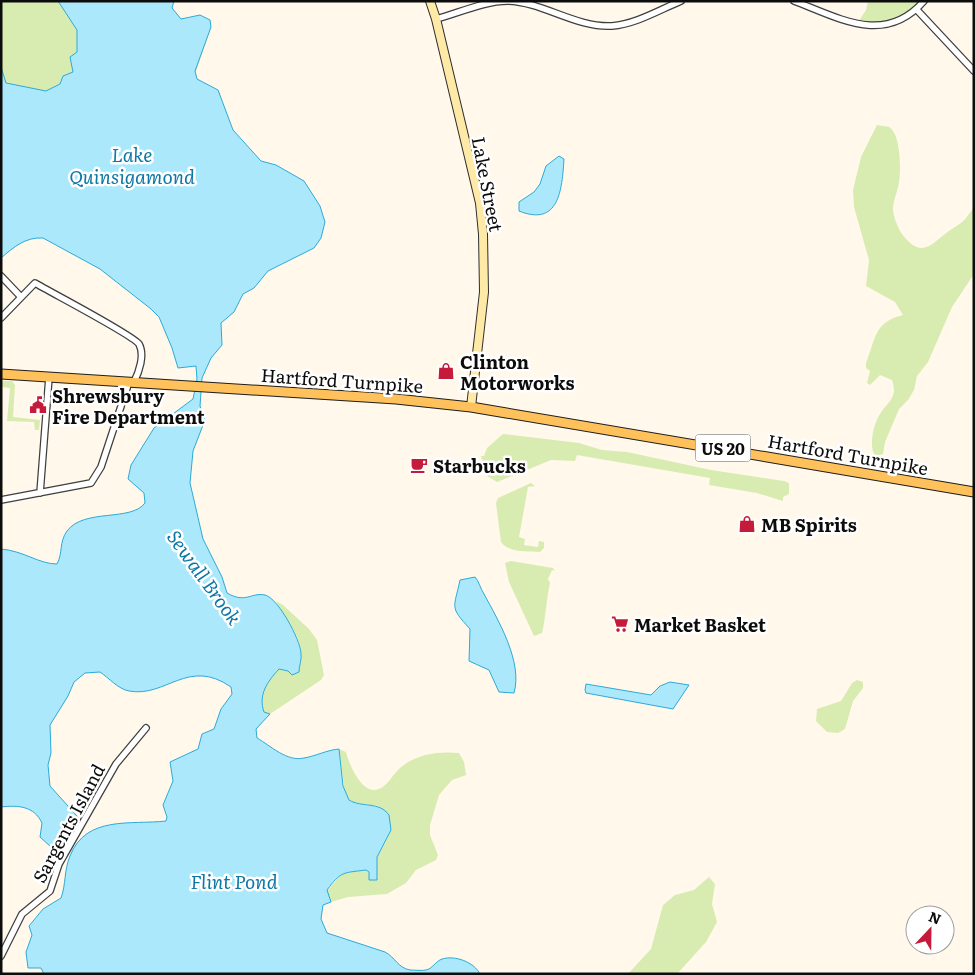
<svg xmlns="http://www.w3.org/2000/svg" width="975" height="975" font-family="Literata,serif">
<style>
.green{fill:#d8ecb1}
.water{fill:#abe8fb;stroke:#2caad7}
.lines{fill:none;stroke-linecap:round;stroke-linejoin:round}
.minor-casing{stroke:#3f3f3f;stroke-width:8}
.secondary-casing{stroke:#2e2e2e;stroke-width:10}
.primary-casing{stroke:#1d1d1d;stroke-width:11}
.minor{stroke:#fff;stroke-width:5.5}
.secondary{stroke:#ffe9a6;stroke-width:8}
.primary{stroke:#ffc15b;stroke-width:9}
.labels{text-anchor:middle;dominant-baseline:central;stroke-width:5;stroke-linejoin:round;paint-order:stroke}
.shield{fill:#fff;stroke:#555;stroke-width:1}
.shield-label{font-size:16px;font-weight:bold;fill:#0c0c0c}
.street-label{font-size:18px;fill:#0c0c0c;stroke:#fff}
.poi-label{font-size:18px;font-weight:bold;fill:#0c0c0c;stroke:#fff;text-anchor:start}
.water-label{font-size:19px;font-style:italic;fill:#0d78a6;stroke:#fff}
</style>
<rect width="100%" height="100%" fill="#fff8eb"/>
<path class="green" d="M 1,1 L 174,1 L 172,8 L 181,19 L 200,15 L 210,20 L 211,27 L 195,75 C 200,87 214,84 221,94 L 46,91 L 6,83 L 1,67 Z
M 868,1 L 924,1 L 917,10 L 886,25 L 857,24 L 866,10 Z
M 877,125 C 880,126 886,126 889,127 C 901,134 901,170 899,182 C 898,191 893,200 893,209 C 893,216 898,228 902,234 C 922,260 931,244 949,231 C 964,221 963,223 974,207 L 974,274 L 952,307 L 928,362 L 917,376 L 914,390 L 908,400 L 899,409 L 885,442 L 883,454 L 875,456 C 868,445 874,421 882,411 C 886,405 893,400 894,391 C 894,388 893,383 892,380 L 880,375 L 870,385 L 867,383 L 870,371 L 866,368 L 866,363 C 876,338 874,322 903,315 L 895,302 L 866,286 L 869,260 L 854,207 L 853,190 L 861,157 Z
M 3,381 L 12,381 L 15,385 L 13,417 L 40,420 L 39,430 L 35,430 L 34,422 L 7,421 L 10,388 L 2,387 Z
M 503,434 L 579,443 L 602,450 L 627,452 L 711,470 L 784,481 L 789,483 L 789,494 L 783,497 L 783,501 L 757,493 L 709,485 L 710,478 L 577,455 L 575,461 L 551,460 L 497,482 L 487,476 L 481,456 L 484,456 L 487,448 Z
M 531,483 L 535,486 L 528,487 L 519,537 L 525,539 L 524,545 L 538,547 L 539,541 L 544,542 L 544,548 L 540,552 C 528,551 509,553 501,542 L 496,503 L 498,498 Z
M 511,561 L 553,568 L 555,571 L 552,570 L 548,579 L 550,583 C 546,601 546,616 542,633 L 534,636 L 509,582 L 505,563 Z
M 276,601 L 283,605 L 309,629 L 317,640 L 324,675 L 321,680 L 270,714 L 264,712 C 258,695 267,682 279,669 L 299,672 C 299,666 302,658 301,652 C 299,632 284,618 276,601 Z
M 857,680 L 863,682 L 863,688 L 853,701 L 845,729 L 838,733 L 827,732 L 816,721 L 817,709 L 841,701 L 852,683 Z
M 339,749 L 346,752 C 349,764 362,796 379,789 C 387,786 392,776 398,770 C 414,754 438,751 459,753 L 464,762 L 466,775 L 452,780 L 439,795 L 430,825 L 430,835 L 438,855 L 436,860 L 416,870 L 406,883 L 387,894 L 348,897 L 331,902 L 327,891 L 342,873 L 366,870 L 376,880 L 377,857 L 388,837 L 378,806 C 364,803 354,808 345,794 Z
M 709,877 L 715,884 L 712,904 L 717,922 L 706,942 L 677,974 L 628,974 L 651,949 L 663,905 L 675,895 L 694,890 Z"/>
<path class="water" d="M 58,1 L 174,1 L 172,8 L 181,19 L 200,15 L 210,20 L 211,27 L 195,71 L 197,79 L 218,90 L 233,130 L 261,161 L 276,165 L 304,181 L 320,206 L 325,222 L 321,238 L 314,248 L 268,271 L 254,288 L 243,294 L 234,312 L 221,323 L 222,345 L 211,358 L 202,378 L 200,406 L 205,420 L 193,451 L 190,483 L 203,539 L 222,577 L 227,593 C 246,604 251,592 265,595 C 278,598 300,639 301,653 C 302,659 299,666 299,672 L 292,675 L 288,671 L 279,669 C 267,682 258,695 264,712 L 270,714 L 256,729 L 257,738 C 271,746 287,762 304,758 C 316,756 327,750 339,749 L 343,786 L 349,800 C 362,808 379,801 389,815 L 391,830 L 377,857 L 377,880 L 369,880 L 369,872 L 366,870 C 343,873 341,871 327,890 L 331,902 L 323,905 L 321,919 L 327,933 L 385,952 C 395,957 398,968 410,970 C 414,970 422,971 426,970 C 432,969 436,961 442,959 C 455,955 474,962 480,974 L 44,974 L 41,968 L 28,968 L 26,952 L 32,935 L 29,926 L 43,909 L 61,898 C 66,885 64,870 70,856 C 86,815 131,825 166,821 L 167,817 L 163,805 L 173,781 L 170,762 L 198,749 L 202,734 L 214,729 L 221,709 L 232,694 L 231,687 C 188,657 166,698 129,691 C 118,689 109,678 100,672 L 85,673 L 74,682 L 68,696 L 50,725 L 51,753 L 48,765 L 50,786 L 77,816 C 76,829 64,846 51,847 L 40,837 L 42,823 C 34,806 18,805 1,807 L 1,549 C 24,551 39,564 57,564 C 63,553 59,542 67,531 C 84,508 131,522 145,503 L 144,493 L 128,479 L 131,465 L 154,428 L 193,399 L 197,379 L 196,366 L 178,368 L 172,348 L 159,317 L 151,309 L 100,269 L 43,238 C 25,237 14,247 1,258 L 1,67 L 6,83 L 46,91 L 60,84 L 63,76 L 73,72 L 70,57 L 77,52 L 77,30 Z
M 559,156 L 564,159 C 562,190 559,227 519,211 L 519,202 L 534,192 L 540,184 L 546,166 Z
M 475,577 C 479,581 480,588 484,594 C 498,620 523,662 514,693 L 499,692 L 489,670 L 469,661 L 470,629 C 449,606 454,609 460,580 Z
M 670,682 L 689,685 L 673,709 L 586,693 L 585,690 L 586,684 L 651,695 L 660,686 Z"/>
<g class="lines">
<g class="minor-casing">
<path id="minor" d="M 794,1 C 839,18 885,46 924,1
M 917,10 L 974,71
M 436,19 C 459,13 484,1 508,1 C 543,2 576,28 612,26 C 636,24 659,10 681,1
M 1,276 L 21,297
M 1,318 L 35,283 C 50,292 133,335 139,344 C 145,355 139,372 134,382
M 40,493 L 49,377
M 1,500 L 91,483 L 101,467 L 129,382
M 1,956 L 22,914 L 50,891 L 59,864 L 116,764 L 146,728"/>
</g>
<g class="secondary-casing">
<path id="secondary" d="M 430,1 L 436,19 L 480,203 L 483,234 L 484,292 L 471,407"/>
</g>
<g class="primary-casing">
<path id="primary" d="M 1,374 L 396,399 L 471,407 L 974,492"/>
</g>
<use href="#minor" class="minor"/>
<use href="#secondary" class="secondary"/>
<use href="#primary" class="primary"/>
</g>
<defs>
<g id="shop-bare" transform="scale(1.35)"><path d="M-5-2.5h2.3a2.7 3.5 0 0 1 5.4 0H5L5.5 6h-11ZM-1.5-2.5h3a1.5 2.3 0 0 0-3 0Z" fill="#c61a3a" stroke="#fff" stroke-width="2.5" paint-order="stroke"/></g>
<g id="civic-bare" transform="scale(1.35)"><path d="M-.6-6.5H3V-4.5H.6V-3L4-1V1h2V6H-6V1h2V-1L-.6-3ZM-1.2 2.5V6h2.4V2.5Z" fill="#c61a3a" stroke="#fff" stroke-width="2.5" paint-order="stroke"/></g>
<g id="cafe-bare" transform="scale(1.35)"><path d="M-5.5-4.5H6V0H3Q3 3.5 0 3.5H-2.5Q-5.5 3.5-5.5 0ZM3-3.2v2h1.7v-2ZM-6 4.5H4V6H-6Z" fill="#c61a3a" stroke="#fff" stroke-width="2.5" paint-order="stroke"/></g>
<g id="supermarket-bare" transform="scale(1.35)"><path d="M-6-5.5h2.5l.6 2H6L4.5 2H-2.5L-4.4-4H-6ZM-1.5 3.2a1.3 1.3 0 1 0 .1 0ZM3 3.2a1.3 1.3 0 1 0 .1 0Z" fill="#c61a3a" stroke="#fff" stroke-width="2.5" paint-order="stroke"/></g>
</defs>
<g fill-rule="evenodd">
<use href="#shop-bare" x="446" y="371"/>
<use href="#civic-bare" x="38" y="405"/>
<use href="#cafe-bare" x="419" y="465"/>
<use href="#shop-bare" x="747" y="524"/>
<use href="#supermarket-bare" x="620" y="624"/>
</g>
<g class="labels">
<rect class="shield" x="695.5" y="434.5" width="55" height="27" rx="4"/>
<g class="shield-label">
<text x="723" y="448">US 20</text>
</g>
<g class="street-label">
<text transform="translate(488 184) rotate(79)">Lake Street</text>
<text transform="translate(342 380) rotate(4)">Hartford Turnpike</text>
<text transform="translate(848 454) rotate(10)">Hartford Turnpike</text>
<text transform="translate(68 823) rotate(-62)">Sargents Island</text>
</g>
<g class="poi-label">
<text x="460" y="361">Clinton<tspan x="460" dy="21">Motorworks</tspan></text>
<text x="52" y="395">Shrewsbury<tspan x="52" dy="21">Fire Department</tspan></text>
<text x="433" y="465">Starbucks</text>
<text x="761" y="524">MB Spirits</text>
<text x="634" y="624">Market Basket</text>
</g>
<g class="water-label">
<text x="132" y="154">Lake<tspan x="132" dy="22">Quinsigamond</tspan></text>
<text transform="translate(205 577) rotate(54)">Sewall Brook</text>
<text x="234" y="881">Flint Pond</text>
</g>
</g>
<rect width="975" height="975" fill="none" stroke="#0c0c0c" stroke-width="5"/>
<g transform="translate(930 930) rotate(22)"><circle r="24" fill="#ffffff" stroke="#9e9e9e"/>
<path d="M0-4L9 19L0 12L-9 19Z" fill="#c61a3a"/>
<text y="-8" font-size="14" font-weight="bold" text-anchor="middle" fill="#0c0c0c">N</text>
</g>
</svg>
